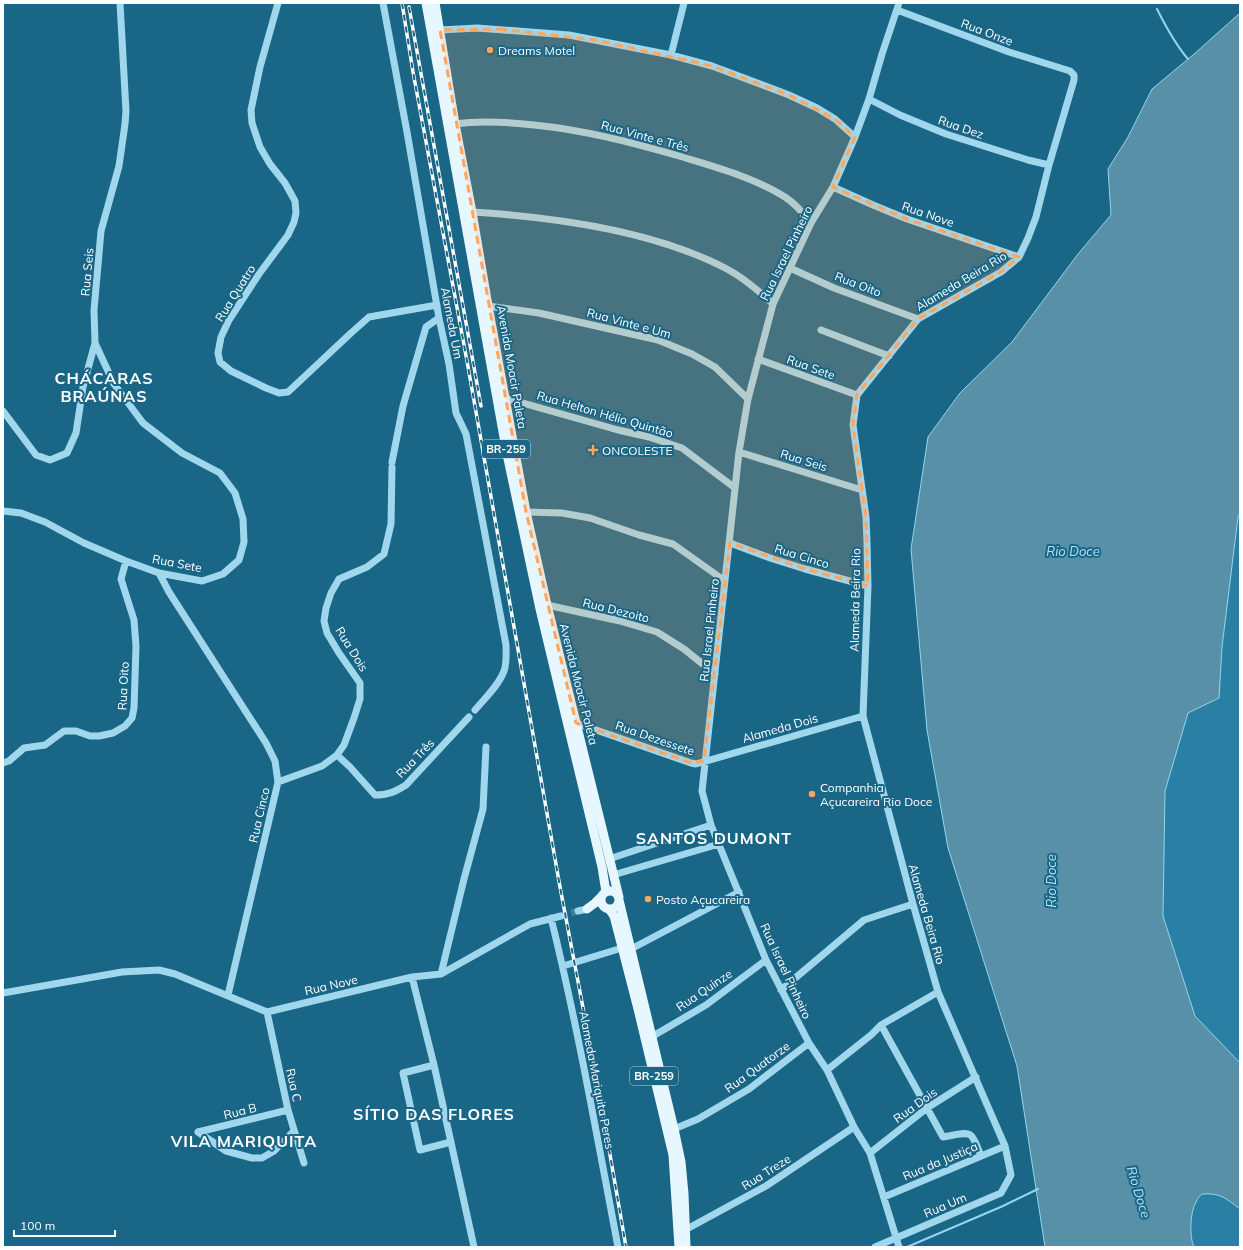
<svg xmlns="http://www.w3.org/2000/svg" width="1243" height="1250" font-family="Mulish,sans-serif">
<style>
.green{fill:#2980a4}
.water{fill:#5890a7;stroke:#94d6ef}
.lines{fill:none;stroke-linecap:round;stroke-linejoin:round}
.stream{stroke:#94d6ef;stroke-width:2}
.minor-tunnel{stroke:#3c7d99;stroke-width:7;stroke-dasharray:7 3.5;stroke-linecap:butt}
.minor{stroke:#a1d7ec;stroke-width:7}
.major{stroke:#e7f7ff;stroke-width:9}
.rail-casing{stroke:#fff;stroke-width:3.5}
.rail{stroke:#196687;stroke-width:2;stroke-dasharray:6;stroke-linecap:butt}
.marked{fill:#ffa55d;fill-opacity:0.2;stroke:#ffa55d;stroke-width:3;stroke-dasharray:8 5;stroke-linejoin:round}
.poi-dot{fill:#ffa55d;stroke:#196687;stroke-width:1.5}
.labels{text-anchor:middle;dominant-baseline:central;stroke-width:4;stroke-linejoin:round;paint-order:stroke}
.shield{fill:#196687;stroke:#bad1db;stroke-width:1}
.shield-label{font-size:11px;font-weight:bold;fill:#fff}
.street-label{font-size:12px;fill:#fff;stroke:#196687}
.poi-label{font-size:12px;fill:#fff;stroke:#196687;text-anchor:start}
.water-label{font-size:13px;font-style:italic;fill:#b1e2f5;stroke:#196687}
.district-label{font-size:16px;font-weight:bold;letter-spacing:1px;fill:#fff;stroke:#196687}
</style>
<rect width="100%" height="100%" fill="#196687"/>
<path class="green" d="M 1240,512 L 1240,1063 L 1195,1016 L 1163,916 L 1165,791 L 1188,713 L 1219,698 L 1222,647 L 1238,517 Z
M 1202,1194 C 1222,1194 1225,1197 1240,1209 L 1240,1247 L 1194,1247 C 1189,1237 1190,1212 1196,1202 C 1197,1199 1200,1196 1202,1194 Z"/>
<path class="water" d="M 1240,13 L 1240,512 L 1238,517 L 1222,647 L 1219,698 L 1188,713 L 1165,791 L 1163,916 L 1195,1016 L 1240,1063 L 1240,1209 C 1225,1198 1222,1193 1202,1194 C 1200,1196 1197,1199 1196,1202 C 1190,1212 1189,1237 1194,1247 L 1045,1247 L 1017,1066 L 948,848 L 927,730 L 911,549 L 928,437 L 960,393 L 1012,342 L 1078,254 L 1111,215 L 1108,169 L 1128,137 L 1152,89 L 1193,55 Z"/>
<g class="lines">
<path class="stream" d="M 1157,9 C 1166,27 1175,44 1188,59
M 907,1247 L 1003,1206 L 1038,1189"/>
<path class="minor-tunnel" d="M 561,916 L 578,911"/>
<path class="minor" d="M 278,3 L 260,67 L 251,110 L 252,123 L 260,147 L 270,164 L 285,183 L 295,201 L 296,213 L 294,222 L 288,235 L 259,274 L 229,320 L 221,337 L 218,353 L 220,362 L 231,371 L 266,388 L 279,393 L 288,392 L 351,333 L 369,317 L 437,305
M 383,3 L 407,132 L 439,318 L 449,364 L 456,413 L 466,434 L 506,645 C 506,654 507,663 504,671 C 499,685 485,698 475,710
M 899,3 L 882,54 L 869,99 L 855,137 L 833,187 L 811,223 L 773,304 L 748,399 L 739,452 L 702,791 L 711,825 L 766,960 L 809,1043 L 827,1070 L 854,1127 L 870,1153 L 899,1247
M 440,30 L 477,28 L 569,35 L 671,55 L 712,66 L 789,95 L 817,108 L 835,119 L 855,137
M 671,55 L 684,3
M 869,99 L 900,115 L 946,134 L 1028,160 L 1049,165
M 455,124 C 481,120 508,122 534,125 C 584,130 630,142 679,156 C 715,167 753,177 785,197 C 796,204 804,214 811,223
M 833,187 L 873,205 L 907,219 L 1019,257
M 472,212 C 555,217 653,230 727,269 C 744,278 759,291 773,304
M 790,268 L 834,288 L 918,319
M 488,306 L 539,313 L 658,340 L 692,354 L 715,367 L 748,399
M 821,330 L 889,356
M 758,359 L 857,395
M 505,398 L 618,430 L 649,437 L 682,448 L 735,488
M 3,411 L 36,455 L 50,460 L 67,453 L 76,433 L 83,387 L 95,343 L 94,310 L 101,231 L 119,166 L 125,124 L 126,111 L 120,3
M 739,452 L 862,490
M 392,462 L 403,406 L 426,327 L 439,318
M 3,511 L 21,513 L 45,522 L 84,543 L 126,561 L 159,573 L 202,581 L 223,574 L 239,560 L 244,542 L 243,519 L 235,493 L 220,473 L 182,453 L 143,423 L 114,384 L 95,343
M 526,512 L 562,513 L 590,518 L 639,535 L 673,544 L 725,581
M 730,543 L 773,559 L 805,569 L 868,586
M 159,573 L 169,592 L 266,743 L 275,761 L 278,782 L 228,995
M 547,605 L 620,621 L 657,632 L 684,649 L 715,674
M 576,723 L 691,763 L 696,764 L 863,716
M 337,755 L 350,767 L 375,795 C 388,795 395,792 406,785 L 469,717
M 3,763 L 9,761 L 24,748 L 45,745 L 64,731 L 76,731 L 90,736 L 99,736 L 113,733 L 125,726 L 132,718 L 134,708 L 136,646 L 134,620 L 121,579 L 126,561
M 278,782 L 322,766 L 337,755 L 344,745 L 354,718 L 360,699 L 360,683 L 339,653 L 327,633 L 324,621 L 326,608 L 331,593 L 339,579 L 367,567 L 384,554 L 391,524 L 392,467
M 609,859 L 711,825
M 613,875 L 719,844
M 578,911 L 587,909
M 551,918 C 578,1027 597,1137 618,1247
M 631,949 L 739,892
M 563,966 L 622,948
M 441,974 L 464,879 L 483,809 L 486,747
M 412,977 L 434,1065 L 474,1247
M 781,990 L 864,920 L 913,904
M 3,993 L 122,972 L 159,970 L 175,974 L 267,1012 L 412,977 L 441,974 L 530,924 L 561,916
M 267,1012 L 288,1110 L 304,1163
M 881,1025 L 943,1137 C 972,1132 970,1128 981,1156
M 653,1036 L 706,1005 L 766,960
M 434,1065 L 403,1073 L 420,1150 L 451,1142
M 827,1070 L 871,1035 L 881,1025 L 938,992
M 674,1129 L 698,1119 L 749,1089 L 809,1043
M 198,1132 L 226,1151 L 252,1158 L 262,1158 L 274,1151 L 294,1131
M 198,1132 L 288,1110
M 870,1153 L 927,1108 L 976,1077
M 884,1197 L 1005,1146
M 685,1230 L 766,1186 L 854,1127
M 875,1247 L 1001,1193 L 1011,1175 L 1005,1146 L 938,992 L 913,904 L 863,716 L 868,586 L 867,542 L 866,517 L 853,425 L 857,395 L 918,319 L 1001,272 L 1019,257 L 1028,238 L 1036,217 L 1049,165 L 1074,80 L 1074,75 L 1070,71 L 1009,52 L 897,10"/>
<path class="major" d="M 426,3 L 507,454 L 540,609 L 602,867 L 606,892
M 435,3 L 455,124 L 472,212 L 488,306 L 526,512 L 547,605 L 619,897
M601 900a9 9 0 1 1 18 0a9 9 0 1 1-18 0Z
M 619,900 L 674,1129 L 681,1162 L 684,1194 L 686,1247
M 587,909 L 595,903 L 602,896
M 609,909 L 614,916 L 639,1013 L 673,1155 L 679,1247"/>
<g class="rail-casing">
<path id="rail" d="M 402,3 L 413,72 L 467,361 L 560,887 L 600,1097 L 626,1247
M 409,7 L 481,406"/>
</g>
<use href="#rail" class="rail"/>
</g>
<path class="marked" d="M 499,29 L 596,40 L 712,66 L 789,95 L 835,119 L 855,137 L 833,187 L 907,219 L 1019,257 L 1001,272 L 918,319 L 857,395 L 853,425 L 866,517 L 868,586 L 805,569 L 730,543 L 704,761 L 691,763 L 576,723 L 526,512 L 440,30 Z"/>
<g class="poi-dot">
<circle cx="490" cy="50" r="4"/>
<path d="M591 444h4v4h4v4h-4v4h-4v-4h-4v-4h4z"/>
<circle cx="812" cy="794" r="4"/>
<circle cx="648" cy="899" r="4"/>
</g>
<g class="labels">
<g class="shield">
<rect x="482" y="440" width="48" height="18" rx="3"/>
<rect x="630" y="1067" width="48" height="18" rx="3"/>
</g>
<g class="shield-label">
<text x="506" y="449">BR-259</text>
<text x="654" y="1076">BR-259</text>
</g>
<g class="street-label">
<text transform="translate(987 32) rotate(21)">Rua Onze</text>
<text transform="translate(961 127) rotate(19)">Rua Dez</text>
<text transform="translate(645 136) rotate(15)">Rua Vinte e Três</text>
<text transform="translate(928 214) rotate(19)">Rua Nove</text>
<text transform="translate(786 253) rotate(-64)">Rua Israel Pinheiro</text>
<text transform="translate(87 272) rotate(-85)">Rua Seis</text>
<text transform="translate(961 281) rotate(-31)">Alameda Beira Rio</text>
<text transform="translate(858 284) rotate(21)">Rua Oito</text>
<text transform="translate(235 293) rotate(-58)">Rua Quatro</text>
<text transform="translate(452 323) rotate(79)">Alameda Um</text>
<text transform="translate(629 323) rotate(15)">Rua Vinte e Um</text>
<text transform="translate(512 367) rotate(80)">Avenida Moacir Paleta</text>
<text transform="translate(811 367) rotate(20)">Rua Sete</text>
<text transform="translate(605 414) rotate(16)">Rua Helton Hélio Quintão</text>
<text transform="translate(804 460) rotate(17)">Rua Seis</text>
<text transform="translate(802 556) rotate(17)">Rua Cinco</text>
<text transform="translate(177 563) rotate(11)">Rua Sete</text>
<text transform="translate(855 600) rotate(-89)">Alameda Beira Rio</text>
<text transform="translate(616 610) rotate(14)">Rua Dezoito</text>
<text transform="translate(709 630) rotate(-84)">Rua Israel Pinheiro</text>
<text transform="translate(352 649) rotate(58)">Rua Dois</text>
<text transform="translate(579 684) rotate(76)">Avenida Moacir Paleta</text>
<text transform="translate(123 686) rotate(-87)">Rua Oito</text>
<text transform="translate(780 728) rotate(-16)">Alameda Dois</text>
<text transform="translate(655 738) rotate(19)">Rua Dezessete</text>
<text transform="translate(415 758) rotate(-46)">Rua Três</text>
<text transform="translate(259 815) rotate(-77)">Rua Cinco</text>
<text transform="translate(927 914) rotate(74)">Alameda Beira Rio</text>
<text transform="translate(786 971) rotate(65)">Rua Israel Pinheiro</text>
<text transform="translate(331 985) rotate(-13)">Rua Nove</text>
<text transform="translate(704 990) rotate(-34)">Rua Quinze</text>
<text transform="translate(757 1067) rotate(-36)">Rua Quatorze</text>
<text transform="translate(597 1080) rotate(79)">Alameda Mariquita Peres</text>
<text transform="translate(294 1085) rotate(78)">Rua C</text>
<text transform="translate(915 1105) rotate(-36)">Rua Dois</text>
<text transform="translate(240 1111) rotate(-14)">Rua B</text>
<text transform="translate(940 1161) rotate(-23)">Rua da Justiça</text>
<text transform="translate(766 1172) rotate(-32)">Rua Treze</text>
<text transform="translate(945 1205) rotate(-23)">Rua Um</text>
</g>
<g class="poi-label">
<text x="498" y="50">Dreams Motel</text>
<text x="602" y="450">ONCOLESTE</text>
<text x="820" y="787">Companhia<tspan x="820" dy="14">Açucareira Rio Doce</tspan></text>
<text x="656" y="899">Posto Açucareira</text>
</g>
<g class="water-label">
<text x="1073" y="551">Rio Doce</text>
<text transform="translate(1051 881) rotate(-90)">Rio Doce</text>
<text transform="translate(1139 1192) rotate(73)">Rio Doce</text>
</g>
<g class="district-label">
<text x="104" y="378">CHÁCARAS<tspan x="104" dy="18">BRAÚNAS</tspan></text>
<text x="714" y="838">SANTOS DUMONT</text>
<text x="434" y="1114">SÍTIO DAS FLORES</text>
<text x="244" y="1141">VILA MARIQUITA</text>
</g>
</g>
<rect width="1243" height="1250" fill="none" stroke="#ffffff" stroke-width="8"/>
<path d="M14 1230v6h101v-6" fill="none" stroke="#ffffff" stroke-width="2"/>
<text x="20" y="1230" font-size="12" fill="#ffffff" stroke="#196687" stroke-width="3" paint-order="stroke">100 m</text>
</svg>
